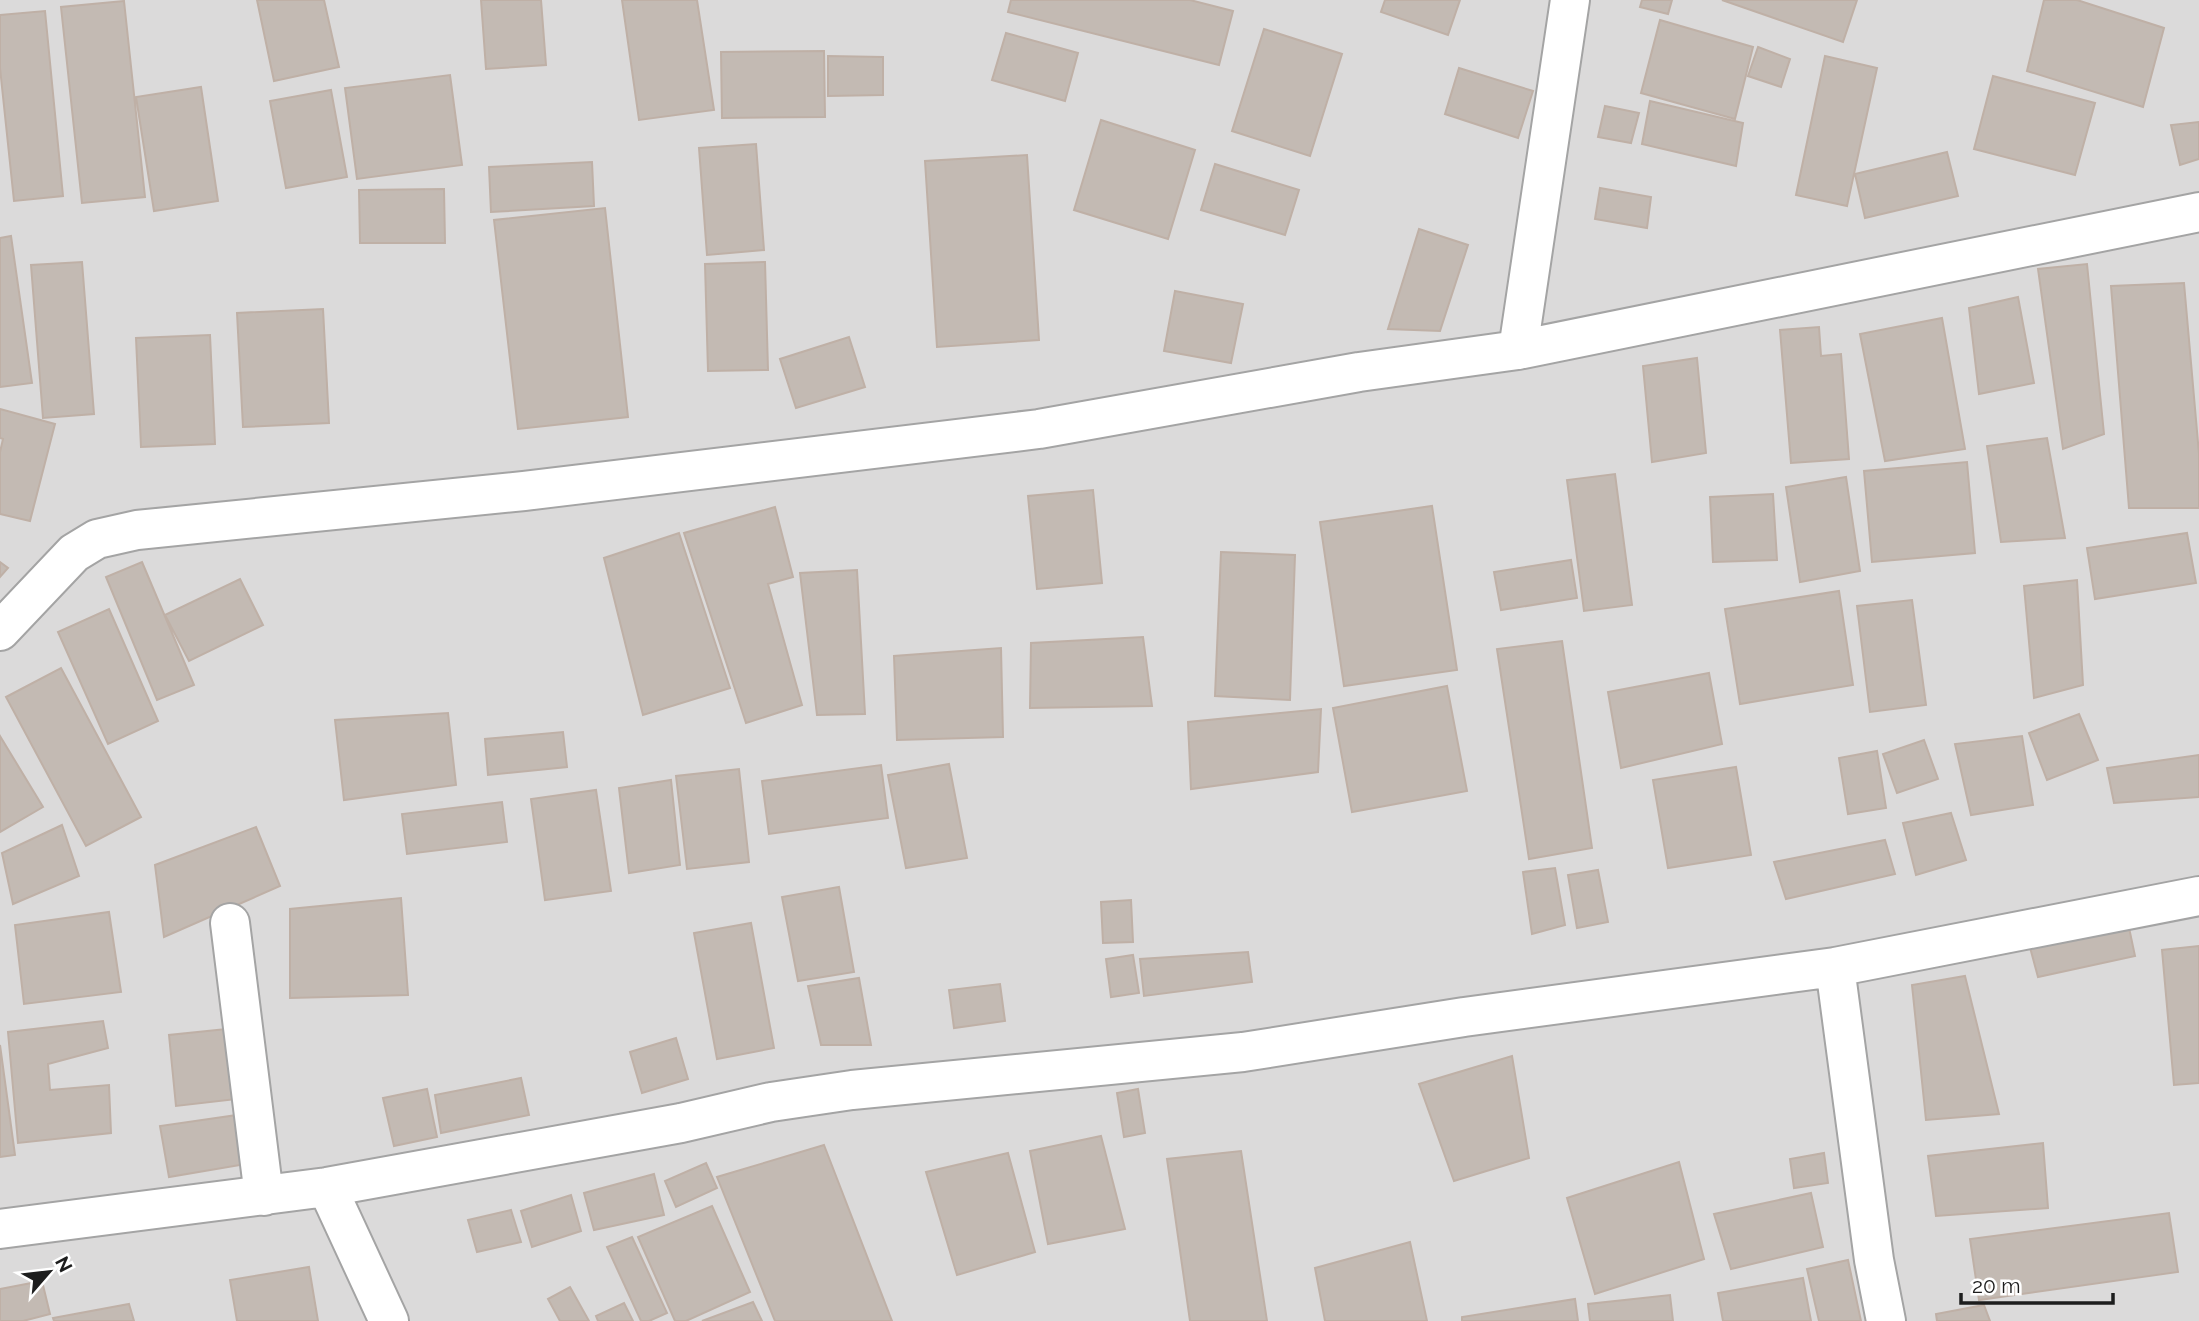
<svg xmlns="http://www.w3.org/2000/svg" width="2199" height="1321" font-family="Raleway,sans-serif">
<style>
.residential{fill:#dbdada}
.building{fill:#c3bab3;stroke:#bfb0a6;stroke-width:2}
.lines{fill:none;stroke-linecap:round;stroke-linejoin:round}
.minor-casing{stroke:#a4a4a4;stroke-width:42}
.minor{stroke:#fff;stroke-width:38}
</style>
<rect width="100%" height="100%" fill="#eeeae4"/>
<path class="residential" d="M 0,0 L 2199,0 L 2199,1321 L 0,1321 Z"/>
<path class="building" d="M 257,0 L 324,0 L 339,67 L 274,81 Z
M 481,0 L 541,0 L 546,65 L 486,69 Z
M 622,0 L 697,0 L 714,110 L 639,120 Z
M 1011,0 L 1190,0 L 1233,11 L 1219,65 L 1008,12 Z
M 1385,0 L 1460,0 L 1448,35 L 1381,12 Z
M 1642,0 L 1672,0 L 1668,14 L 1640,7 Z
M 1722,0 L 1857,0 L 1843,42 Z
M 2044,0 L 2077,0 L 2164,28 L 2143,107 L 2027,71 Z
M 124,1 L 145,197 L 82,203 L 61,7 Z
M 45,11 L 63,196 L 14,201 L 0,68 L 0,15 Z
M 1660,20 L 1753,47 L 1735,119 L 1641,93 Z
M 1264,29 L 1342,54 L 1310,156 L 1232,131 Z
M 1006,33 L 1078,53 L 1065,101 L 992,80 Z
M 1758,47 L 1790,59 L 1781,87 L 1748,76 Z
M 824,51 L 825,117 L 722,118 L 721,52 Z
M 828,56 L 883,57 L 883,95 L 828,96 Z
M 1825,56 L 1877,68 L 1847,206 L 1796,195 Z
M 1459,68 L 1533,91 L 1518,138 L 1445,114 Z
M 450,75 L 462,165 L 357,179 L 345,88 Z
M 1993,76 L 2095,103 L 2075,175 L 1974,149 Z
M 201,87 L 218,201 L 154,211 L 136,97 Z
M 331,90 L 347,177 L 286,188 L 270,101 Z
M 1650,101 L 1743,123 L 1736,166 L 1642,144 Z
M 1605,106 L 1639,113 L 1631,143 L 1598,137 Z
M 1101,120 L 1195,150 L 1168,239 L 1074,210 Z
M 2199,122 L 2199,159 L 2180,165 L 2171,125 Z
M 756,144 L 764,250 L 707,255 L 699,148 Z
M 1947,152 L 1958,196 L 1865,218 L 1855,174 Z
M 1027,155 L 1039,340 L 937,347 L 925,161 Z
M 592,162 L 594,206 L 491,212 L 489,167 Z
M 1215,164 L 1299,190 L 1285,235 L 1201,210 Z
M 1600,188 L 1651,197 L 1647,228 L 1595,219 Z
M 444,189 L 445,243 L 360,243 L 359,190 Z
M 605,208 L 628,417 L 518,429 L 494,220 Z
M 1419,229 L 1468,245 L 1440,331 L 1388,329 Z
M 11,236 L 32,383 L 0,387 L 0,238 Z
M 82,262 L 94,414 L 43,418 L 31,265 Z
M 765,262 L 768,370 L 708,371 L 705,264 Z
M 2087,264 L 2104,434 L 2063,449 L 2038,269 Z
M 2184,283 L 2199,454 L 2199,508 L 2129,508 L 2111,286 Z
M 1175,291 L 1243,304 L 1231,363 L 1164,351 Z
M 2018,297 L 2034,383 L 1979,394 L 1969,308 Z
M 323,309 L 329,423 L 243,427 L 237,313 Z
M 1942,318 L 1965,449 L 1885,461 L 1860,334 Z
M 1819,327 L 1821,356 L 1841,354 L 1849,459 L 1791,463 L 1780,330 Z
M 210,335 L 215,444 L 141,447 L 136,338 Z
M 849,337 L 865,387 L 796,408 L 780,359 Z
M 1697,358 L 1706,453 L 1652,462 L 1643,366 Z
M 0,409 L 55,424 L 30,521 L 0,514 L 0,452 L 3,439 L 0,438 Z
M 2047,438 L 2065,538 L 2001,542 L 1987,446 Z
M 1967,462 L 1975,553 L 1872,562 L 1864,471 Z
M 1615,474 L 1632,605 L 1584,611 L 1567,480 Z
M 1846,477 L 1860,571 L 1800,582 L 1786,487 Z
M 1093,490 L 1102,583 L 1037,589 L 1028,496 Z
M 1773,494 L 1777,560 L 1713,562 L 1710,497 Z
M 1432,506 L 1457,670 L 1344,686 L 1320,522 Z
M 775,507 L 793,577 L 768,584 L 802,705 L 746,723 L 684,533 Z
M 679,533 L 730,688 L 643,715 L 604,558 Z
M 2187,533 L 2196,583 L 2095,599 L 2087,548 Z
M 1221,552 L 1295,555 L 1290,700 L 1215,696 Z
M 1571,560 L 1577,598 L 1501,610 L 1494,572 Z
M 0,562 L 8,568 L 0,577 Z
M 142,562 L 194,685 L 157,700 L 106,577 Z
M 857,570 L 865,714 L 817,715 L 800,573 Z
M 240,579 L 263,625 L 189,661 L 165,615 Z
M 2077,580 L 2083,685 L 2034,698 L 2024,586 Z
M 1839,591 L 1853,685 L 1740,704 L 1725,609 Z
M 1912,600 L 1926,705 L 1870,712 L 1857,606 Z
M 109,609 L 158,721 L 108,744 L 58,632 Z
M 1143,637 L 1152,706 L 1030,708 L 1031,643 Z
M 1562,641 L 1592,848 L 1529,859 L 1497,649 Z
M 1001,648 L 1003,737 L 897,740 L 894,656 Z
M 61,668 L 141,817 L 86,846 L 6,697 Z
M 1709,673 L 1722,744 L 1621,768 L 1608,692 Z
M 1447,686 L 1467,791 L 1352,812 L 1333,708 Z
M 1321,709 L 1318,772 L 1191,789 L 1188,722 Z
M 448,713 L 456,785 L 344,800 L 335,720 Z
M 2079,714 L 2098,760 L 2047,780 L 2029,733 Z
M 563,732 L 567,767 L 488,775 L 485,739 Z
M 0,736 L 43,807 L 0,832 Z
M 2022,736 L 2033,805 L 1971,815 L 1955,744 Z
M 1924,740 L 1938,779 L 1897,793 L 1883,754 Z
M 1877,751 L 1886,808 L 1848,814 L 1839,758 Z
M 2199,755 L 2199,797 L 2114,803 L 2107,768 Z
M 949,764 L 967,858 L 906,868 L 888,775 Z
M 881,765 L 888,818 L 769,834 L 762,781 Z
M 1736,767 L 1751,855 L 1668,868 L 1653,780 Z
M 739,769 L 749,862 L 687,869 L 676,776 Z
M 671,780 L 680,865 L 629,873 L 619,788 Z
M 596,790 L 611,891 L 545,900 L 531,799 Z
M 502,802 L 507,842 L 407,854 L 402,814 Z
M 1951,813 L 1966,860 L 1916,875 L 1903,823 Z
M 62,825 L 79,876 L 13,904 L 2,853 Z
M 256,827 L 280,886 L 164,937 L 155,865 Z
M 1885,840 L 1895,874 L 1786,899 L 1774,862 Z
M 1555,868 L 1565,925 L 1532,934 L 1523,872 Z
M 1598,870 L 1608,922 L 1577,928 L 1568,875 Z
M 839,887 L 854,972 L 798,981 L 782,897 Z
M 401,898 L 408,995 L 290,998 L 290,909 Z
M 1131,900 L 1133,942 L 1103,943 L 1101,902 Z
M 109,912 L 121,992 L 24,1004 L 15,925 Z
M 751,923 L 774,1048 L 717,1059 L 694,933 Z
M 2128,923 L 2135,956 L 2038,977 L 2028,940 Z
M 2199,946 L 2199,1083 L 2174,1085 L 2162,950 Z
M 1248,952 L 1252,982 L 1144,996 L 1140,959 Z
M 1133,955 L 1139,993 L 1111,997 L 1106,959 Z
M 1965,976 L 1999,1114 L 1926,1120 L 1912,985 Z
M 859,978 L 871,1045 L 821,1045 L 808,986 Z
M 1000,984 L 1005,1021 L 954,1028 L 949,990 Z
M 103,1021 L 108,1048 L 48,1064 L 50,1090 L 109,1085 L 111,1133 L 18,1143 L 8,1032 Z
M 255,1026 L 263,1096 L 176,1106 L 169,1035 Z
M 676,1038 L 688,1079 L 642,1093 L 630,1052 Z
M 0,1045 L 15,1155 L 0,1157 Z
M 1512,1056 L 1529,1158 L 1454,1181 L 1419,1084 Z
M 521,1078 L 529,1115 L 441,1133 L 435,1095 Z
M 427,1089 L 437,1137 L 394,1146 L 383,1098 Z
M 1138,1089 L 1145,1133 L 1124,1137 L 1117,1093 Z
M 251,1113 L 258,1162 L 169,1177 L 160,1126 Z
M 1101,1136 L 1125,1229 L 1048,1244 L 1030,1151 Z
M 2043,1143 L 2048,1208 L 1936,1216 L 1928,1156 Z
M 824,1145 L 892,1321 L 775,1321 L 717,1177 Z
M 1241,1151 L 1267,1321 L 1190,1321 L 1167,1159 Z
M 1008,1153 L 1035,1252 L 957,1275 L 926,1172 Z
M 1824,1153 L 1828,1183 L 1794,1188 L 1790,1159 Z
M 1679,1162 L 1704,1259 L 1595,1294 L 1567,1198 Z
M 706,1163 L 717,1188 L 676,1207 L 665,1181 Z
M 654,1174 L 664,1215 L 594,1230 L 584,1193 Z
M 1811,1193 L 1823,1247 L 1731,1269 L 1714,1214 Z
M 571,1195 L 581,1231 L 532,1247 L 521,1211 Z
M 712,1206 L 750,1292 L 686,1321 L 675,1321 L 638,1237 Z
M 511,1210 L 521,1242 L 477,1252 L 468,1220 Z
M 2169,1213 L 2178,1272 L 1979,1300 L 1970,1239 Z
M 632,1237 L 667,1313 L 649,1321 L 641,1321 L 607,1247 Z
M 1410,1242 L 1427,1321 L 1325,1321 L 1315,1268 Z
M 1848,1260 L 1861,1321 L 1819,1321 L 1807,1269 Z
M 309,1267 L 318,1321 L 237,1321 L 230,1280 Z
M 1803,1278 L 1811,1321 L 1723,1321 L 1718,1293 Z
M 42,1281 L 50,1314 L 23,1321 L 0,1321 L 0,1289 Z
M 570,1287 L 589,1321 L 560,1321 L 548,1299 Z
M 1670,1295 L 1673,1321 L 1590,1321 L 1588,1304 Z
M 1575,1299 L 1578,1321 L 1462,1321 L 1462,1317 Z
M 753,1302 L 762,1321 L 702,1321 Z
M 624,1303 L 633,1321 L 598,1321 L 596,1316 Z
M 129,1304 L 134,1321 L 54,1321 L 53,1318 Z
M 1984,1305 L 1990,1321 L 1937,1321 L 1936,1314 Z"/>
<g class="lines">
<g class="minor-casing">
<path id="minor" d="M 1518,350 L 1570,0
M 0,631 L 74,553 L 97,539 L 137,530 L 524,491 L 1039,429 L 1359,372 L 1518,350 L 2199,212
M 230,923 L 264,1196
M 1835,967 L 1874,1260 L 1886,1321
M 327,1187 L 389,1321
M 0,1229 L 327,1187 L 681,1123 L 771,1102 L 852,1090 L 1243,1052 L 1464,1017 L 1835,967 L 2199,896"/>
</g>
<use href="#minor" class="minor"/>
</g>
<g transform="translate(49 1272) rotate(62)" stroke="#ffffff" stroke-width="5" paint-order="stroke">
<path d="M0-5L12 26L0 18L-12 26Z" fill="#1d1d1d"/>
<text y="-10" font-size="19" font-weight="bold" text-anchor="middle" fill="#1d1d1d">N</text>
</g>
<path d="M1961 1293v10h152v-10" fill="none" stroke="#1d1d1d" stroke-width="3.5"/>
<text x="1972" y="1293" font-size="21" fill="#1d1d1d" stroke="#ffffff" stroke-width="5" paint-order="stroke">20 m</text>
</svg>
